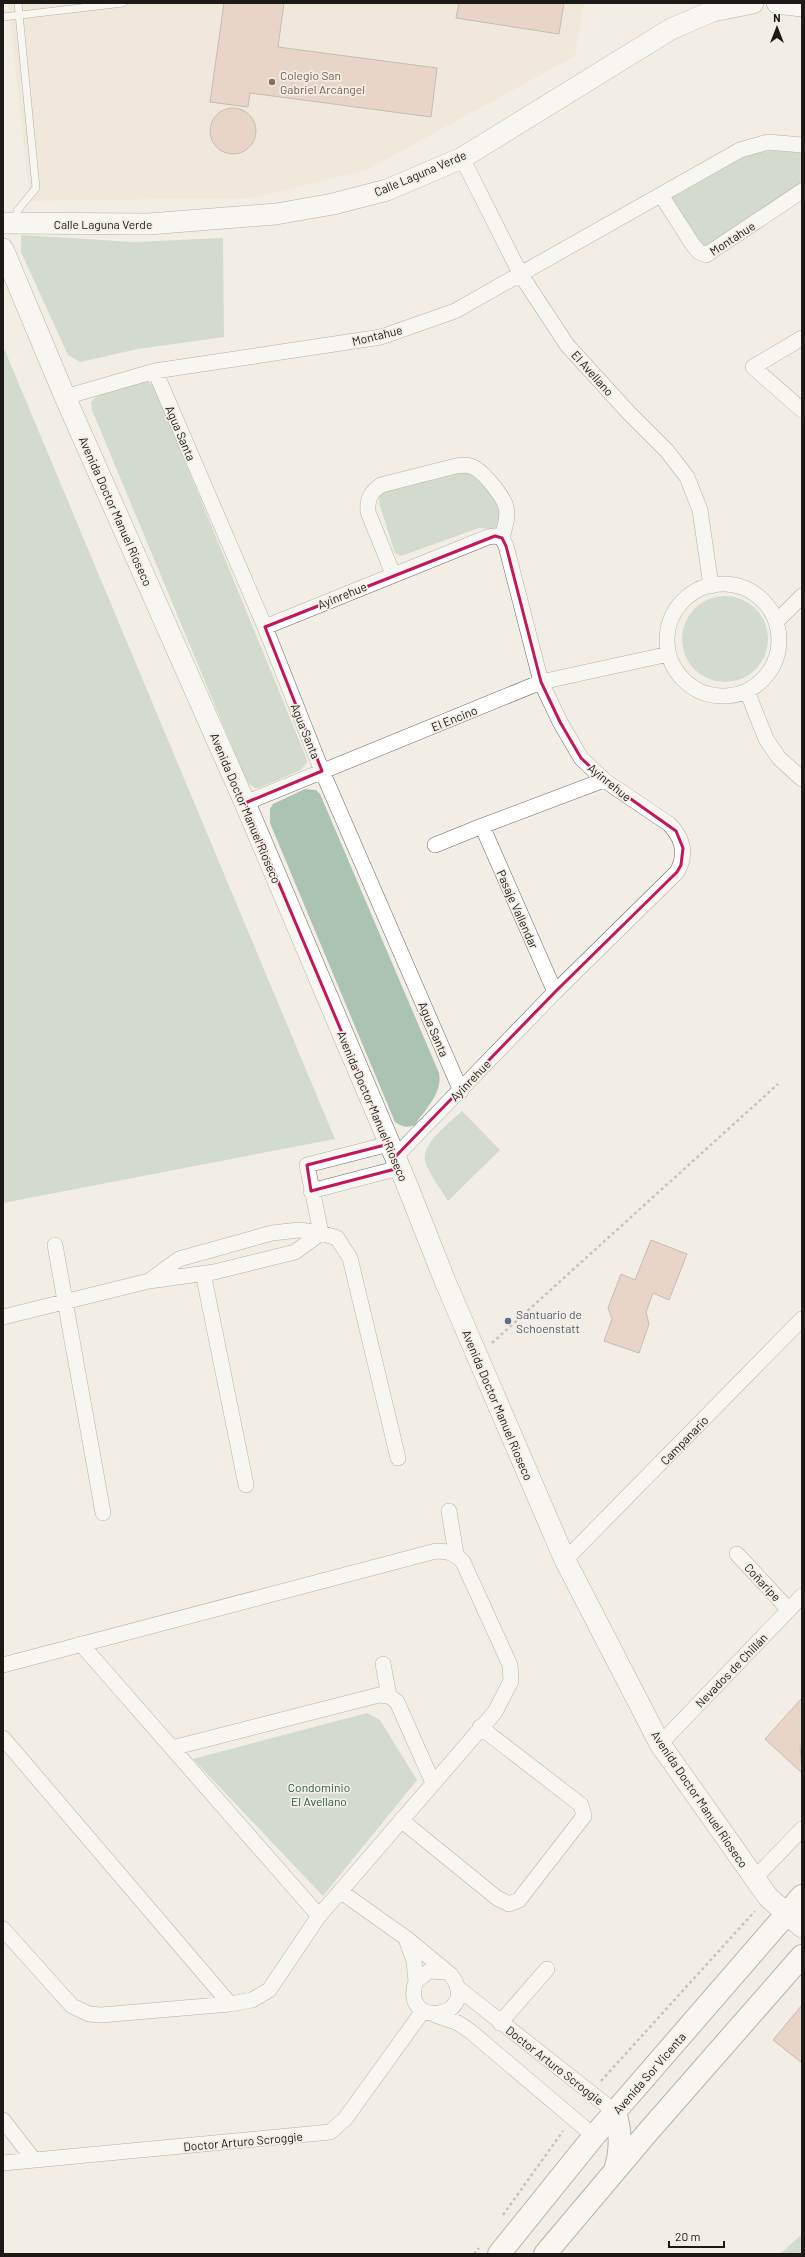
<svg xmlns="http://www.w3.org/2000/svg" width="805" height="2257" font-family="Barlow,sans-serif">
<style>
.education{fill:#eee3cf}
.green{fill:#abc3b2}
.building{fill:#dcb6a4;stroke:#89807c}
.lines{fill:none;stroke-linecap:round;stroke-linejoin:round}
.lane-casing{stroke:#6c6860;stroke-width:8}
.street-casing{stroke:#6c6860;stroke-width:16}
.secondary-casing{stroke:#6c6860;stroke-width:22}
.primary-casing{stroke:#6c6860;stroke-width:24}
.path{stroke:#94908a;stroke-width:2.5;stroke-dasharray:3 3;stroke-linecap:butt}
.lane{stroke:#fff;stroke-width:7}
.street{stroke:#fff;stroke-width:15}
.secondary{stroke:#fff;stroke-width:21}
.primary{stroke:#fff;stroke-width:22}
.marked{fill:none;stroke:#c2185b;stroke-width:3;stroke-linejoin:round}
.education-dot{fill:#8d6e63;stroke:#f3eee5;stroke-width:1.5}
.service-dot{fill:#5c6f8a;stroke:#f3eee5;stroke-width:1.5}
.labels{text-anchor:middle;dominant-baseline:central;stroke-width:3.5;stroke-linejoin:round;paint-order:stroke}
.education-label{font-size:12px;fill:#785e54;stroke:#f3eee5;text-anchor:start}
.street-label{font-size:12px;fill:#1c1a17;stroke:#f3eee5}
.service-label{font-size:12px;fill:#4e5e75;stroke:#f3eee5;text-anchor:start}
.park-label{font-size:12px;fill:#285f3e;stroke:#f3eee5}
</style>
<rect width="100%" height="100%" fill="#f3eee5"/>
<path class="education" d="M 8,3 L 584,3 L 575,56 L 369,169 L 253,198 L 30,201 Z"/>
<path class="green" d="M 773,150 L 802,153 L 802,184 L 705,248 L 670,199 L 749,154 Z
M 21,235 L 134,242 L 223,238 L 224,337 L 138,349 L 80,362 L 68,355 L 21,252 Z
M 3,346 L 335,1139 L 3,1203 Z
M 140,381 L 148,381 L 155,388 L 306,757 L 307,762 L 301,770 L 259,788 L 254,788 L 246,780 L 92,410 L 91,402 L 99,394 Z
M 465,472 C 475,475 498,500 502,511 C 503,516 501,525 500,530 L 479,528 L 401,556 L 395,553 L 379,503 L 380,495 L 384,491 L 391,489 Z
M682 639a43 43 0 1 1 86 0a43 43 0 1 1-86 0Z
M 305,789 L 316,790 L 320,794 L 439,1073 C 443,1093 425,1109 415,1125 C 407,1128 402,1127 395,1122 L 270,823 L 270,809 L 273,804 Z
M 462,1111 L 500,1150 L 448,1201 C 441,1189 431,1177 426,1164 C 418,1145 450,1123 462,1111 Z
M 367,1713 L 380,1720 L 417,1780 L 323,1896 L 193,1759 Z
M 802,2234 L 802,2254 L 780,2254 Z"/>
<path class="building" d="M 224,3 L 284,3 L 278,47 L 437,68 L 431,117 L 250,93 L 248,107 L 210,102 Z
M 459,3 L 564,3 L 559,34 L 456,18 Z
M210 131a23 23 0 1 1 46 0a23 23 0 1 1-46 0Z
M 651,1240 L 687,1254 L 669,1300 L 653,1293 L 646,1312 L 649,1324 L 639,1353 L 604,1341 L 612,1319 L 608,1308 L 621,1274 L 635,1280 Z
M 802,1698 L 802,1743 L 800,1745 L 802,1773 L 765,1739 Z
M 802,2005 L 802,2063 L 773,2040 Z"/>
<g class="lines">
<g class="lane-casing">
<path id="lane" d="M 3,17 L 123,3
M 18,221 L 17,211 L 36,188 L 18,3"/>
</g>
<g class="street-casing">
<path id="street" d="M 462,158 L 521,275 L 567,345 L 629,413 L 667,451 L 687,477 L 700,510 L 711,586
M 661,195 L 693,245 L 699,252 L 706,255 L 802,191
M 802,338 L 753,367 L 802,410
M 155,371 L 265,627 L 322,771 L 461,1091
M 65,397 L 155,371 L 381,337 L 455,311 L 740,150 L 768,142 L 802,145
M 393,574 L 368,512 C 367,499 370,493 381,485 L 456,466 C 463,465 469,464 475,468 C 484,473 504,497 506,507 C 509,517 504,529 502,538
M667 640a56 56 0 1 1 112 0a56 56 0 1 1-112 0Z
M 776,622 L 802,596
M 265,627 L 488,537 L 495,536 L 502,538 L 506,546 L 541,682 L 560,722 L 581,758 L 604,780 L 669,824 C 683,838 687,854 677,872 L 555,992 L 395,1157
M 747,691 L 766,739 L 779,758 L 802,779
M 245,803 L 541,682 L 669,654
M 435,845 L 482,826
M 555,992 L 482,826 L 604,780
M 311,1191 L 399,1168
M 321,1233 L 295,1252 L 214,1272 L 149,1281 L 179,1259 L 272,1233 L 299,1230 L 321,1233 L 337,1238 L 350,1258 L 398,1458
M 321,1233 L 307,1165 L 389,1144
M 55,1245 L 103,1513
M 203,1273 L 246,1485
M 3,1317 L 149,1281
M 449,1511 L 456,1554
M 737,1554 L 789,1610
M 565,1560 L 802,1319
M 81,1644 L 319,1916
M 383,1664 L 389,1696
M 3,1665 L 436,1551 C 448,1551 455,1553 463,1562 L 510,1665 L 511,1681 L 495,1712 L 319,1916 L 269,1990 L 252,2000 L 230,2004 L 101,2015 L 89,2014 L 72,2006 L 3,1929
M 3,1738 L 230,2004
M 660,1744 L 802,1596
M 172,1748 L 379,1695 L 389,1696 L 397,1702 L 433,1783
M 401,1820 L 497,1898 L 509,1904 L 519,1900 L 584,1816 L 581,1805 L 480,1727
M 755,1878 L 802,1829
M 340,1891 L 406,1938 L 451,1975 C 483,2018 399,2031 416,1981 L 429,1971 L 445,1972
M 406,1939 L 414,1961 L 416,1981
M 458,1988 L 615,2112
M 435,2015 L 458,2023 L 470,2031 L 594,2136
M 500,2023 L 547,1969
M 3,2120 L 34,2160
M 3,2163 L 330,2132 L 345,2119 L 423,2011"/>
</g>
<g class="secondary-casing">
<path id="secondary" d="M 777,3 L 802,6
M 3,223 L 149,224 L 276,214 L 333,204 L 387,190 L 462,158 L 671,29 L 713,11 L 753,3
M 3,249 L 65,397 L 245,803 L 405,1180 L 445,1281 L 565,1560 L 660,1744 L 768,1897 L 802,1927"/>
</g>
<g class="primary-casing">
<path id="primary" d="M 615,2112 C 621,2132 622,2150 615,2170
M 499,2254 L 594,2136 L 802,1896
M 545,2254 L 647,2133 L 802,1956"/>
</g>
<path class="path" d="M 492,1343 L 778,1084
M 601,2081 L 755,1911
M 503,2215 L 563,2131
M 474,2254 L 479,2248"/>
<use href="#lane" class="lane"/>
<use href="#street" class="street"/>
<use href="#secondary" class="secondary"/>
<use href="#primary" class="primary"/>
</g>
<path d="M0 0H805V2257H0ZM 495,536 L 502,538 L 506,546 L 541,682 L 560,722 L 581,758 L 604,780 L 676,831 L 683,848 L 681,865 L 677,872 L 555,992 L 395,1157 L 399,1168 L 311,1191 L 307,1165 L 389,1144 L 245,803 L 322,771 L 265,627 Z" fill="#f3eee5" fill-opacity=".55" fill-rule="evenodd"/>
<path class="marked" d="M 495,536 L 502,538 L 506,546 L 541,682 L 560,722 L 581,758 L 604,780 L 676,831 L 683,848 L 681,865 L 677,872 L 555,992 L 395,1157 L 399,1168 L 311,1191 L 307,1165 L 389,1144 L 245,803 L 322,771 L 265,627 Z"/>
<circle class="education-dot" cx="272" cy="82" r="4"/>
<circle class="service-dot" cx="508" cy="1321" r="4"/>
<g class="labels">
<g class="education-label">
<text x="280" y="75">Colegio San<tspan x="280" dy="14">Gabriel Arcángel</tspan></text>
</g>
<g class="street-label">
<text transform="translate(420 173) rotate(-23)">Calle Laguna Verde</text>
<text x="103" y="224">Calle Laguna Verde</text>
<text transform="translate(732 238) rotate(-33)">Montahue</text>
<text transform="translate(377 335) rotate(-14)">Montahue</text>
<text transform="translate(593 373) rotate(48)">El Avellano</text>
<text transform="translate(181 433) rotate(67)">Agua Santa</text>
<text transform="translate(116 511) rotate(66)">Avenida Doctor Manuel Rioseco</text>
<text transform="translate(342 595) rotate(-22)">Ayinrehue</text>
<text transform="translate(454 718) rotate(-22)">El Encino</text>
<text transform="translate(306 731) rotate(68)">Agua Santa</text>
<text transform="translate(610 782) rotate(39)">Ayinrehue</text>
<text transform="translate(246 808) rotate(67)">Avenida Doctor Manuel Rioseco</text>
<text transform="translate(518 909) rotate(66)">Pasaje Vallendar</text>
<text transform="translate(434 1029) rotate(67)">Agua Santa</text>
<text transform="translate(470 1080) rotate(-46)">Ayinrehue</text>
<text transform="translate(373 1106) rotate(67)">Avenida Doctor Manuel Rioseco</text>
<text transform="translate(498 1405) rotate(67)">Avenida Doctor Manuel Rioseco</text>
<text transform="translate(684 1440) rotate(-46)">Campanario</text>
<text transform="translate(763 1582) rotate(47)">Coñaripe</text>
<text transform="translate(731 1670) rotate(-46)">Nevados de Chillán</text>
<text transform="translate(700 1799) rotate(56)">Avenida Doctor Manuel Rioseco</text>
<text transform="translate(555 2065) rotate(38)">Doctor Arturo Scroggie</text>
<text transform="translate(649 2073) rotate(-49)">Avenida Sor Vicenta</text>
<text transform="translate(243 2141) rotate(-5)">Doctor Arturo Scroggie</text>
</g>
<g class="service-label">
<text x="516" y="1314">Santuario de<tspan x="516" dy="14">Schoenstatt</tspan></text>
</g>
<g class="park-label">
<text x="319" y="1787">Condominio<tspan x="319" dy="14">El Avellano</tspan></text>
</g>
</g>
<rect width="805" height="2257" fill="none" stroke="#1c1a17" stroke-width="8"/>
<g transform="translate(777 28)" stroke="#f3eee5" stroke-width="3" paint-order="stroke">
<path d="M0-3L7 15L0 10L-7 15Z" fill="#1c1a17"/>
<text y="-6" font-size="11" font-weight="bold" text-anchor="middle" fill="#1c1a17">N</text>
</g>
<path d="M669 2241v6h55v-6" fill="none" stroke="#1c1a17" stroke-width="2"/>
<text x="675" y="2241" font-size="12" fill="#1c1a17" stroke="#f3eee5" stroke-width="3" paint-order="stroke">20 m</text>
</svg>
